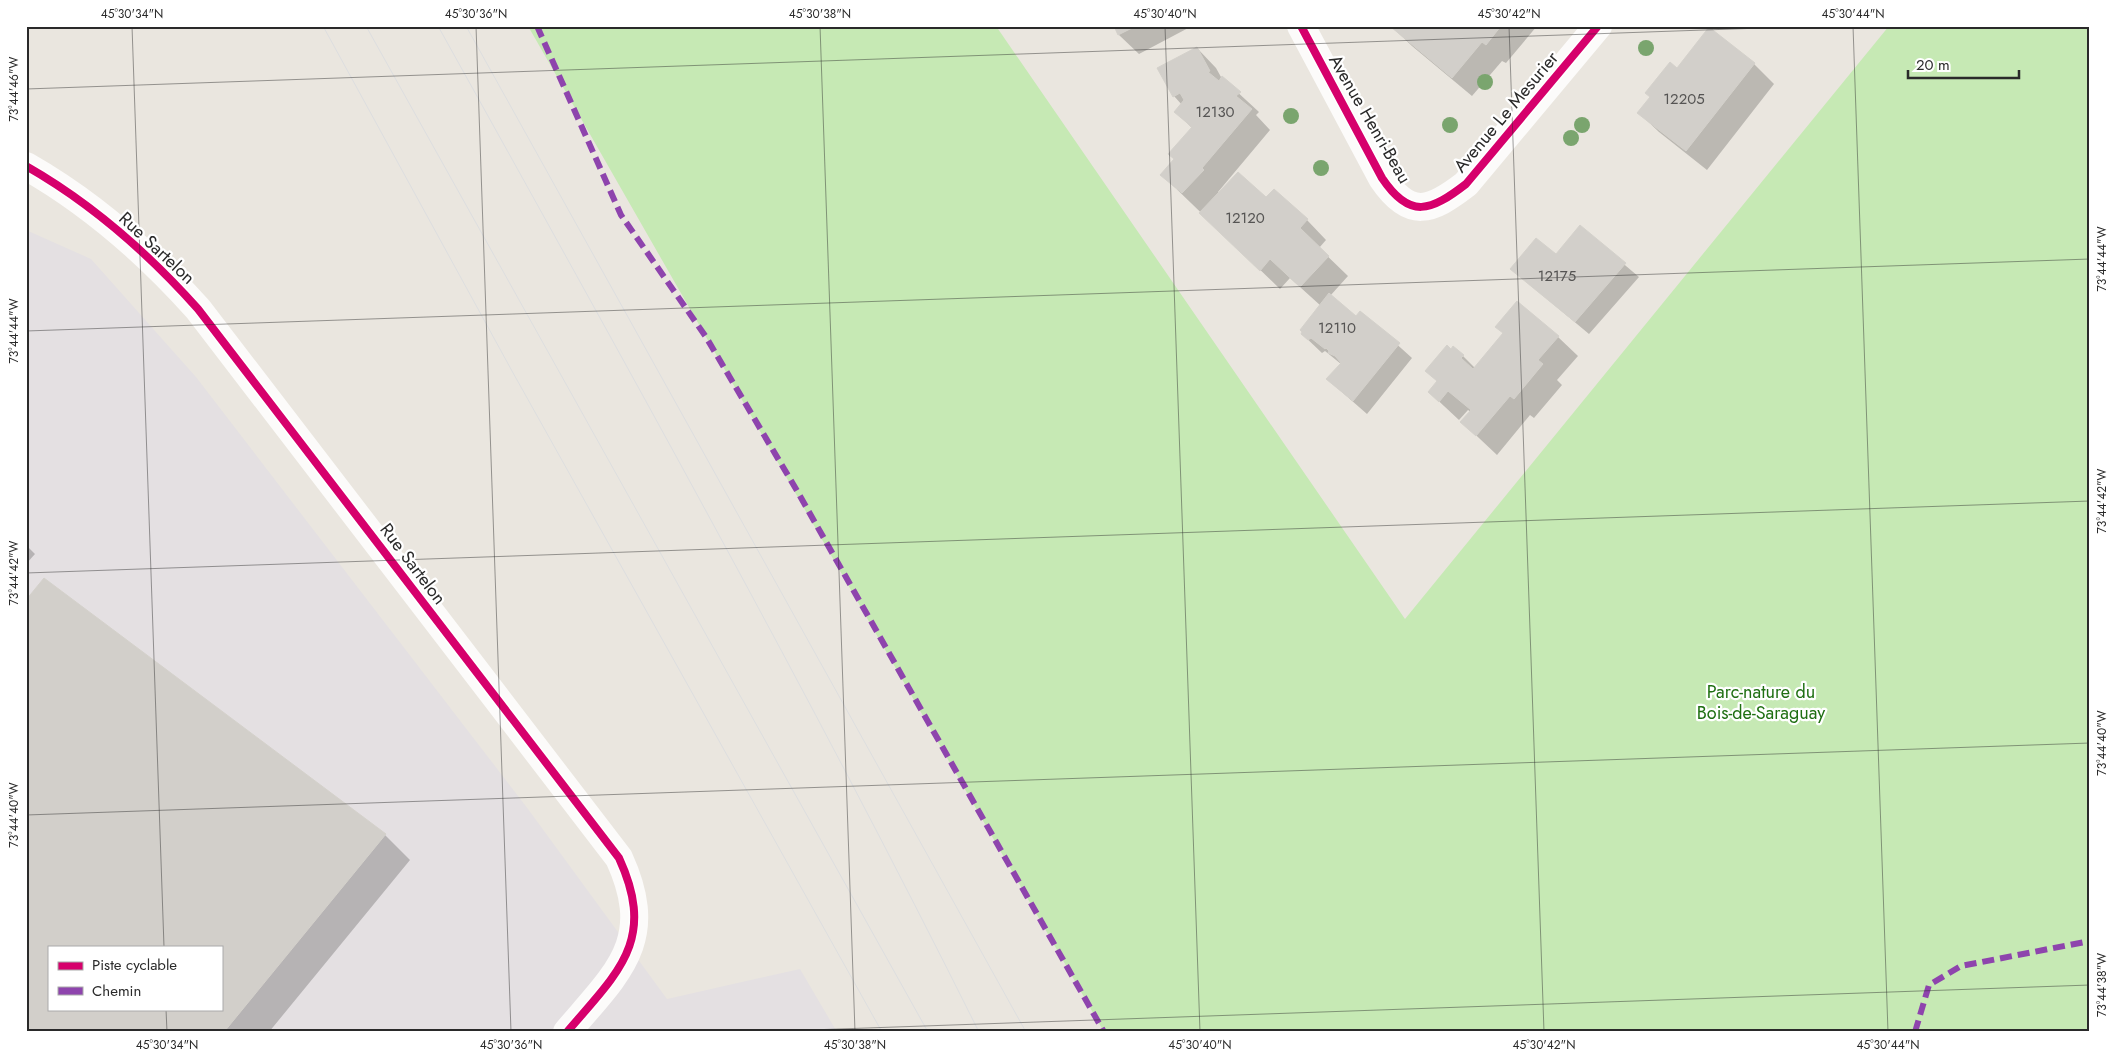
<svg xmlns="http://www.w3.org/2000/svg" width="2116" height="1058" font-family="Jost,sans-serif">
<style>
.industrial{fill:#e4e0e2;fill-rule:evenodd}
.green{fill:#c6e9b4}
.shadow{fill:#0003;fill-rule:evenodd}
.building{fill:#d2cfca;stroke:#d4d1cb;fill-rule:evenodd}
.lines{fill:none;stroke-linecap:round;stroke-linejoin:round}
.minor{stroke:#fcfbfa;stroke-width:28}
.tram{stroke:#dddedf;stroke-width:1}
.quiet{stroke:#8e44ad;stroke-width:6;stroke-dasharray:12 6;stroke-linecap:butt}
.cycleway-casing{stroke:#fff;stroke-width:11}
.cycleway{stroke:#d6006c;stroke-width:8}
.tree{fill:#7aa56e}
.ticks{fill:none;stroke:#2a2a2a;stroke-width:1;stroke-opacity:0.45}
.labels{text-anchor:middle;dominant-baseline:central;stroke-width:4.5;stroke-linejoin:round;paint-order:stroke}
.number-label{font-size:15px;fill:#555453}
.street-label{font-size:18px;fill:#2a2a2a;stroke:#fff}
.park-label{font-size:18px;fill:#1f6f12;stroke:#fff}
.neatline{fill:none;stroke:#2a2a2a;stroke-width:2}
.ticks-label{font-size:12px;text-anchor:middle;fill:#2a2a2a}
</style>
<rect width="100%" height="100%" fill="#eae6df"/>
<path class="industrial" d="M 26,230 L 91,259 L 196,377 L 528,809 L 667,999 L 800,969 L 837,1032 L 26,1032 ZM 49,947 L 221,947 L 221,1009 L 49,1009 Z"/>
<path class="green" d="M 528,26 L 996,26 L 1405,619 L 1889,26 L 2090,26 L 2090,1032 L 1104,1032 Z"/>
<path class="shadow" d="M 1115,26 L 1192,26 L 1139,54 L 1119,35 Z
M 1537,26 L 1506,63 L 1502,61 L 1472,96 L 1412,46 L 1392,27 Z
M 1710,29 L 1754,64 L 1774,84 L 1707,170 L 1659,132 L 1639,113 L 1678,70 Z
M 1197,48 L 1216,68 L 1221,77 L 1259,112 L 1256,115 L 1270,130 L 1218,192 L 1266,199 L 1307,220 L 1326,240 L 1319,248 L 1348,276 L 1330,296 L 1356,317 L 1361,312 L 1412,358 L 1367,414 L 1327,379 L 1341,364 L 1325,351 L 1322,353 L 1302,334 L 1321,306 L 1290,278 L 1280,289 L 1162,175 L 1175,160 L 1192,128 L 1176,112 L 1182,105 L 1174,96 Z
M 1580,227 L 1639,277 L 1589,334 L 1511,269 L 1556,256 Z
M 1558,337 L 1578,356 L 1557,380 L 1562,385 L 1534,418 L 1530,415 L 1497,455 L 1462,422 L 1471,412 L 1468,410 L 1459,420 L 1429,392 L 1438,382 L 1451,351 L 1463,356 L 1475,368 Z
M 26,545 L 35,554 L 26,564 Z
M 44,579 L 385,835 L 410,860 L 269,1032 L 26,1032 ZM 49,947 L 221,947 L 221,1009 L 49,1009 Z"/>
<path class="building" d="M 1114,26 L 1136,26 L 1118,35 Z
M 1501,26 L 1486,45 L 1482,42 L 1452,78 L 1391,27 Z
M 1709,27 L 1755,63 L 1686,151 L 1637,113 L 1650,97 L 1645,93 L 1670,62 L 1677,68 Z
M 1197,47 L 1210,71 L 1208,72 L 1219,81 L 1222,76 L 1241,92 L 1236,96 L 1252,109 L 1202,168 L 1204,170 L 1182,193 L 1160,175 L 1174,159 L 1168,154 L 1192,127 L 1174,112 L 1184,100 L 1180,93 L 1173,97 L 1157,68 Z
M 1238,172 L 1266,197 L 1274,189 L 1308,219 L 1300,228 L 1329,256 L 1300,287 L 1270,259 L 1260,271 L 1199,213 Z
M 1580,225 L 1626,263 L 1575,322 L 1510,269 L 1536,238 L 1556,254 Z
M 1329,293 L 1356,316 L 1360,311 L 1400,343 L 1353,401 L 1326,379 L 1341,363 L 1335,356 L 1328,353 L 1329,351 L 1326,348 L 1325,349 L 1311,338 L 1308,340 L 1301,334 L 1302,332 L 1300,330 Z
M 1517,301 L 1559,336 L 1538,360 L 1543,364 L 1514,399 L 1510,396 L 1476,436 L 1460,422 L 1471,410 L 1448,391 L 1439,402 L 1428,392 L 1437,381 L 1425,371 L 1447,345 L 1451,349 L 1453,346 L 1464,355 L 1461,358 L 1473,369 L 1503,333 L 1495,327 Z
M 44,578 L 386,834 L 224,1032 L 26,1032 L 26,600 ZM 49,947 L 221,947 L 221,1009 L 49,1009 Z"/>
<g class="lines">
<path class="minor" d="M 1301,26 L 1382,178 C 1410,220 1431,211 1466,184 L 1598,26
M 26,166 C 91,203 148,253 198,309 L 619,858 C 657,941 618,972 567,1032"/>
<path class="tram" d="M 323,26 L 512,371 L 882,1032
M 366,26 L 928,1032
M 438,26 C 623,359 809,691 979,1032
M 466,26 L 1026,1032"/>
<path class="quiet" d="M 537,26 L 621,215 L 706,337 L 796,489 L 1104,1032
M 1915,1032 L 1929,985 L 1961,966 L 2090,941"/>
<g class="cycleway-casing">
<path id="cycleway" d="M 1301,26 L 1382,178 C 1410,220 1431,211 1466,184 L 1598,26
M 26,166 C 91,203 148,253 198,309 L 619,858 C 657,941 618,972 567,1032"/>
</g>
<use href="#cycleway" class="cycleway"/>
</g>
<g class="tree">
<circle cx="1646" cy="48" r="8"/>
<circle cx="1485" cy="82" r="8"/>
<circle cx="1291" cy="116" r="8"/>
<circle cx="1450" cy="125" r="8"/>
<circle cx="1582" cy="125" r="8"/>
<circle cx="1571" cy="138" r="8"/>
<circle cx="1321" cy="168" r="8"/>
</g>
<path class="ticks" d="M 132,26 L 164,947M 476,26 L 511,1032M 820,26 L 855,1032M 1165,26 L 1200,1032M 1509,26 L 1544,1032M 1853,26 L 1888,1032M 26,89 L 1818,26M 26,331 L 2090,259M 26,573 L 2090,501M 26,815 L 2090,743M 166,1009 L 167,1032M 753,1032 L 2090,985"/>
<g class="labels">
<g class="number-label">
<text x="1684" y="99">12205</text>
<text x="1215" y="112">12130</text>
<text x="1245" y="218">12120</text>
<text x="1557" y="276">12175</text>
<text x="1337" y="328">12110</text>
</g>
<g class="street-label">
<text transform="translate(1506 112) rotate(-50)">Avenue Le Mesurier</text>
<text transform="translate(1370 119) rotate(60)">Avenue Henri-Beau</text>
<text transform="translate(157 248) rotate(43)">Rue Sartelon</text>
<text transform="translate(413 564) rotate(53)">Rue Sartelon</text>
</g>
<g class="park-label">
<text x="1761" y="692">Parc-nature du<tspan x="1761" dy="21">Bois-de-Saraguay</tspan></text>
</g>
</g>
<rect width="2116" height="1058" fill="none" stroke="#ffffff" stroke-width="55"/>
<rect x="48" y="946" width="175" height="65" fill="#ffffff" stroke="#aaaaaa"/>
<rect x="58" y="962" width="25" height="8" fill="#d6006c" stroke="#aaaaaa"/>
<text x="92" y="970" font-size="15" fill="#2a2a2a">Piste cyclable</text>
<rect x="58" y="987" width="25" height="8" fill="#8e44ad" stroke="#aaaaaa"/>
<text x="92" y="996" font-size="15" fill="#2a2a2a">Chemin</text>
<path d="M1908 70v8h111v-8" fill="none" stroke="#2a2a2a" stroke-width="2.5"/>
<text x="1916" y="70" font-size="15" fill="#2a2a2a" stroke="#ffffff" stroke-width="4" paint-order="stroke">20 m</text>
<rect x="28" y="28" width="2060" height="1002" class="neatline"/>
<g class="ticks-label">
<text x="132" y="18">45°30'34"N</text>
<text x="476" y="18">45°30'36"N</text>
<text x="820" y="18">45°30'38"N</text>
<text x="1165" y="18">45°30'40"N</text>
<text x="1509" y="18">45°30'42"N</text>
<text x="1853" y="18">45°30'44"N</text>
<text transform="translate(14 89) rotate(-90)" y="4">73°44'46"W</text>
<text transform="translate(2102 259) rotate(-90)" y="4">73°44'44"W</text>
<text transform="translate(14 331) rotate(-90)" y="4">73°44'44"W</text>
<text transform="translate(2102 501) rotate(-90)" y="4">73°44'42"W</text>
<text transform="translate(14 573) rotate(-90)" y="4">73°44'42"W</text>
<text transform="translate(2102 743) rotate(-90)" y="4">73°44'40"W</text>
<text transform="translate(14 815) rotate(-90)" y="4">73°44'40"W</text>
<text transform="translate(2102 985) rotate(-90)" y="4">73°44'38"W</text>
<text x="167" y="1049">45°30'34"N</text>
<text x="511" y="1049">45°30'36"N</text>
<text x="855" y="1049">45°30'38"N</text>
<text x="1200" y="1049">45°30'40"N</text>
<text x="1544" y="1049">45°30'42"N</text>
<text x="1888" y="1049">45°30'44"N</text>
</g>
</svg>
